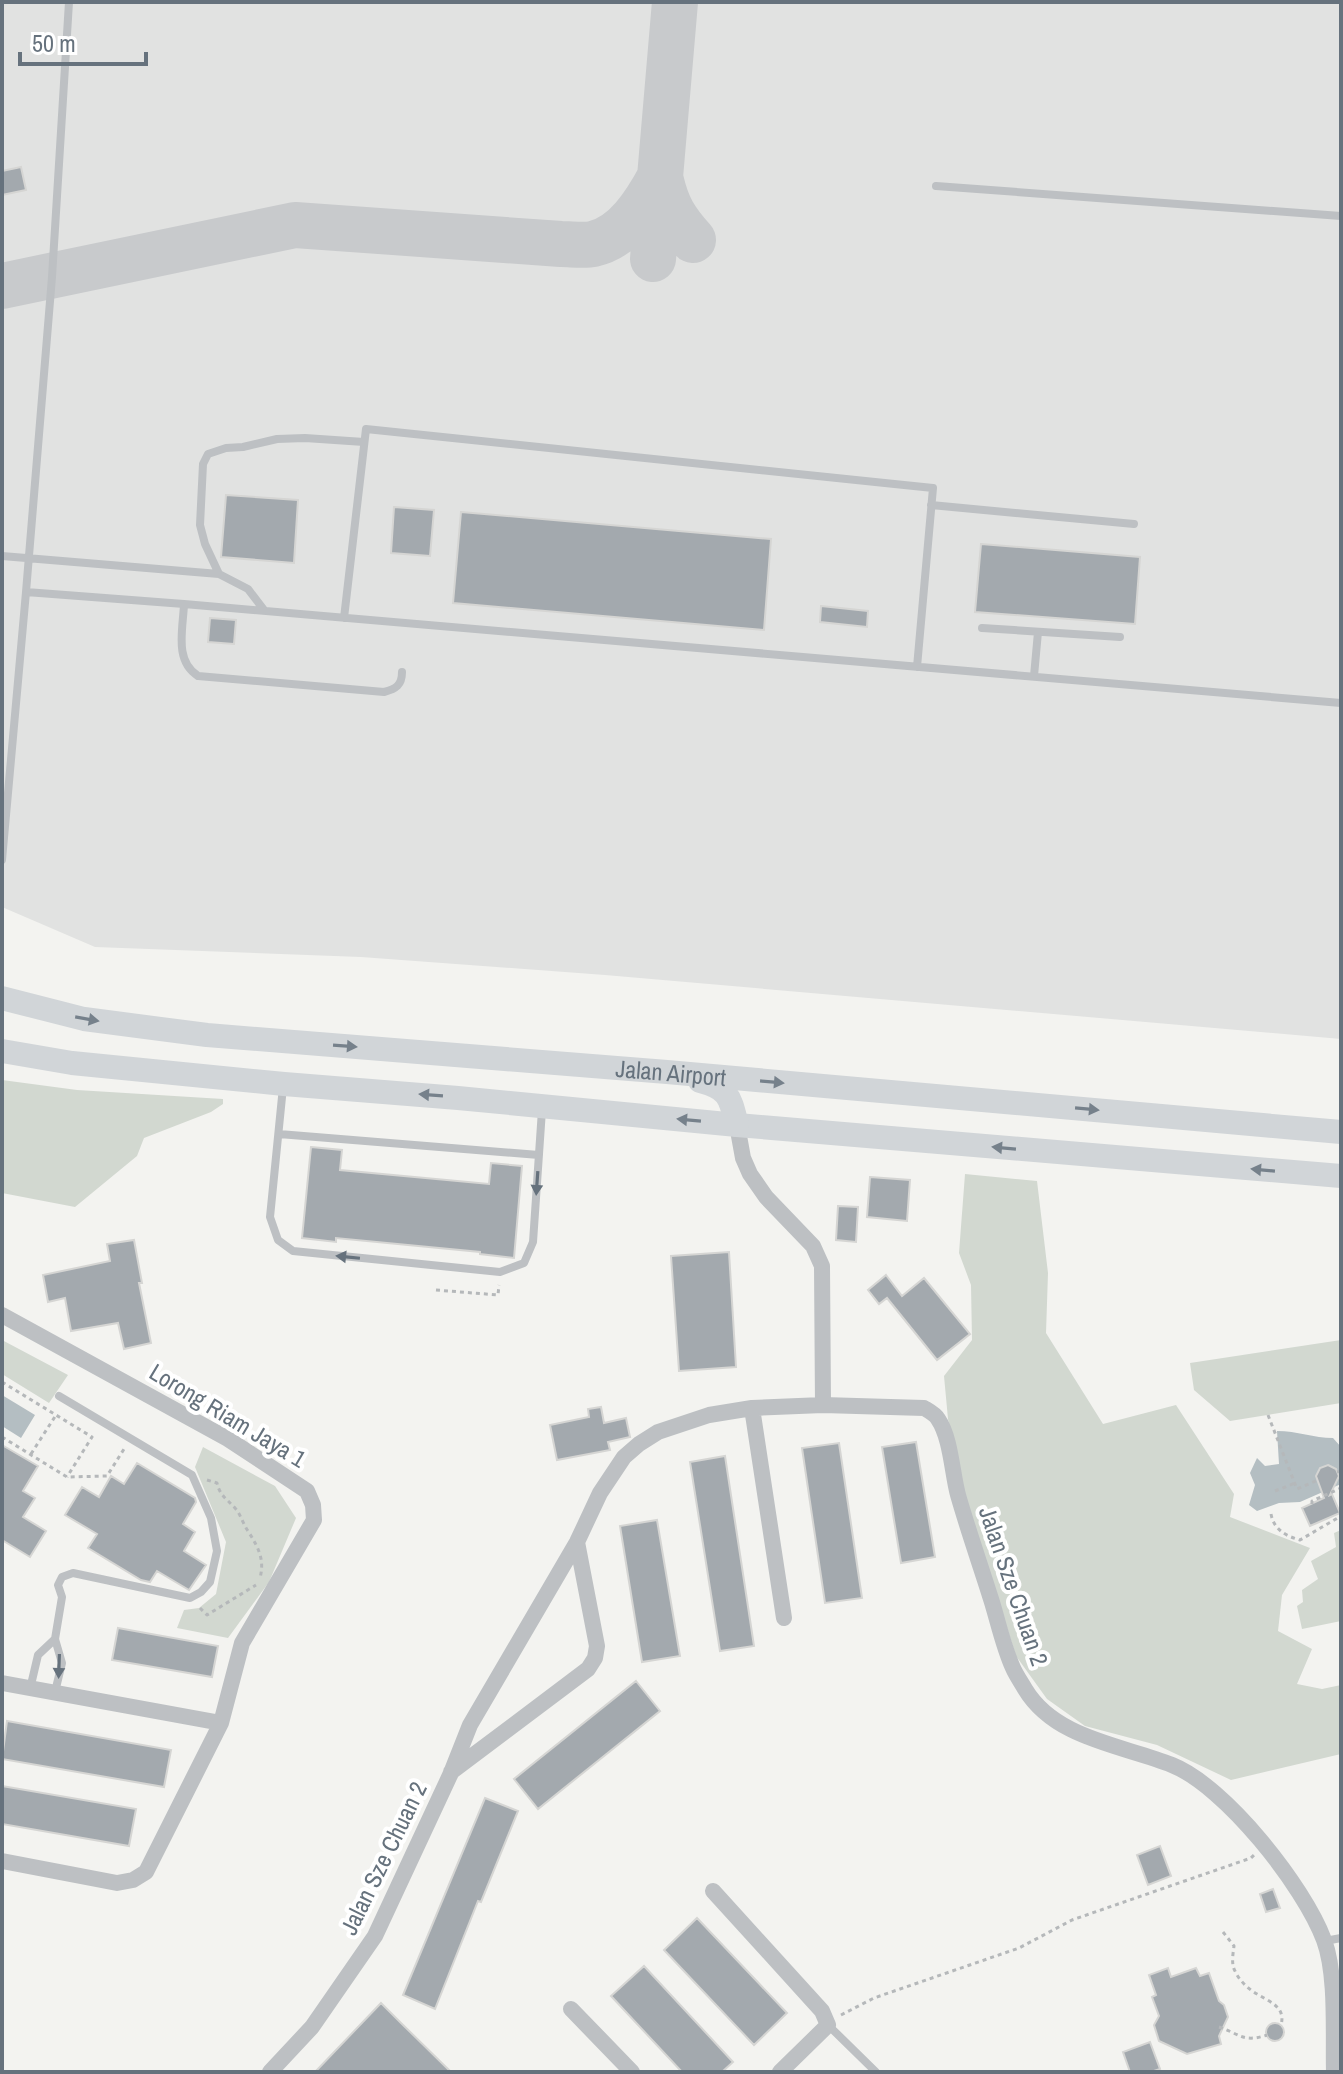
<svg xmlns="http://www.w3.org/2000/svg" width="1343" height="2074" font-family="'Archivo Narrow',sans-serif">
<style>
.built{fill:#e1e2e1}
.green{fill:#d2d8d0}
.water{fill:#b4bec2}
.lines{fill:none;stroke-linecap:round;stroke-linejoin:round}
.taxiway{stroke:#c8cacc;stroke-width:46}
.building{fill:#a3a9ae;stroke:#d5d5d3;stroke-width:2}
.path{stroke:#b5b8ba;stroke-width:3;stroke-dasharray:4 4;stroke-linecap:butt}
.service{stroke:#bdc0c3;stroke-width:8}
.minor{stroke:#bdc0c3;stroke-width:16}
.primary{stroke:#d1d5d8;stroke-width:24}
.oneway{fill:#76818b}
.oneway2{fill:#66727d}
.labels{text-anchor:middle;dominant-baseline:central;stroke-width:8;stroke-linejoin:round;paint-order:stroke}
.street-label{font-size:24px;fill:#66727d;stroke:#fff}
</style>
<rect width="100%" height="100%" fill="#f3f3f0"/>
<path class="built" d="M 2,2 L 1341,2 L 1341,1039 L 605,975 L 361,957 L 95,947 L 2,907 Z"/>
<path class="green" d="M 2,1080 L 77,1090 L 223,1099 L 223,1104 L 211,1112 L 144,1138 L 137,1156 L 75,1207 L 2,1193 Z
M 965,1174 L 1037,1181 L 1048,1273 L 1046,1333 L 1103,1424 L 1176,1405 L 1234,1494 L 1230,1517 L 1310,1548 L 1282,1595 L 1278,1631 L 1312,1649 L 1297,1684 L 1322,1689 L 1341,1685 L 1341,1754 L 1231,1780 L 1157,1745 L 1085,1726 L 1047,1699 L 1016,1656 L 963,1490 L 948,1419 L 944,1376 L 972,1340 L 971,1285 L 959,1253 Z
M 2,1340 L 68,1375 L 49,1403 L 2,1374 Z
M 1341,1340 L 1341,1403 L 1230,1421 L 1194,1390 L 1190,1363 Z
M 203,1447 L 275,1486 L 296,1518 L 269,1582 L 228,1638 L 177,1628 L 184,1610 L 199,1608 L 216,1594 L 226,1542 L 195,1467 Z
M 1341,1530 L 1341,1621 L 1302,1629 L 1297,1606 L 1303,1602 L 1302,1590 L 1318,1579 L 1311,1561 L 1336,1547 L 1334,1533 Z"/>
<path class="water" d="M 2,1395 L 35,1415 L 21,1438 L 2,1426 Z
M 1277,1431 C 1297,1431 1314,1438 1333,1438 L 1341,1447 L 1341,1484 L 1300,1502 L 1279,1503 L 1257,1511 L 1249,1505 L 1255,1485 L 1250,1473 L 1257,1458 L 1265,1466 L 1279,1464 Z"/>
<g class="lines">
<path class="taxiway" d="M 661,181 C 667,207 675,220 693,240
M 653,259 L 675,2
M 2,286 L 295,225 L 561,244 C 571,244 584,246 593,244 C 625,237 646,203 660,177"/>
</g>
<path class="building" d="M 21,167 L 26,190 L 2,195 L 2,171 Z
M 226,495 L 298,500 L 294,563 L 221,557 Z
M 394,507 L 434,510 L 430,556 L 391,553 Z
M 461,512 L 771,539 L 764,630 L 453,603 Z
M 981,544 L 1140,557 L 1135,624 L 975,612 Z
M 821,606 L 868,611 L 867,627 L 820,622 Z
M 210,618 L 236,620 L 234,644 L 208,642 Z
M 311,1147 L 342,1150 L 340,1170 L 489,1184 L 491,1163 L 522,1166 L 514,1258 L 480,1254 L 480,1252 L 336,1238 L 336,1242 L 302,1238 Z
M 870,1177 L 910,1180 L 907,1221 L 867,1217 Z
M 838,1206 L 858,1207 L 856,1242 L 836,1240 Z
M 134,1240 L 142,1283 L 139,1283 L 151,1343 L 124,1349 L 118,1323 L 71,1331 L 65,1298 L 48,1302 L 43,1275 L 110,1261 L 107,1244 Z
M 729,1252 L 736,1367 L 679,1371 L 671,1256 Z
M 886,1275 L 902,1296 L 924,1278 L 970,1334 L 937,1360 L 887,1298 L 879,1304 L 868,1290 Z
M 601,1407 L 604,1423 L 626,1418 L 630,1437 L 608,1442 L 610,1450 L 557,1460 L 550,1425 L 589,1417 L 588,1409 Z
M 916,1442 L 935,1557 L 901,1563 L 882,1447 Z
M 839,1443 L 862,1598 L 825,1603 L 802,1448 Z
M 2,1445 L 38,1466 L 23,1491 L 35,1498 L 23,1517 L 46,1531 L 30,1557 L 2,1540 Z
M 725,1456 L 754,1646 L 720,1651 L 690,1462 Z
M 137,1463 L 195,1498 L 196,1502 L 183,1524 L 195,1532 L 184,1551 L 206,1565 L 189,1590 L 157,1571 L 150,1582 L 141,1580 L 88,1548 L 97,1534 L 65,1515 L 82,1487 L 99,1497 L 111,1476 L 124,1484 Z
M 1328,1465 L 1336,1469 L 1339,1476 L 1330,1495 L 1332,1494 L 1340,1513 L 1310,1526 L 1302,1508 L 1324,1498 L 1316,1476 L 1320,1468 Z
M 657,1520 L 680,1656 L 642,1662 L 620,1526 Z
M 118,1628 L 218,1646 L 212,1677 L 112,1660 Z
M 636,1681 L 660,1711 L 538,1809 L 514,1779 Z
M 7,1721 L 171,1750 L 164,1787 L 2,1759 Z
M 2,1786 L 136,1809 L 129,1846 L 2,1824 Z
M 485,1798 L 518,1811 L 481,1902 L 478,1901 L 435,2009 L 403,1995 Z
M 1160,1846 L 1171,1876 L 1148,1885 L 1137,1855 Z
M 1273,1889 L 1280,1908 L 1266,1912 L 1260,1894 Z
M 697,1918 L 787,2013 L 754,2045 L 664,1950 Z
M 644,1966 L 733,2062 L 722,2072 L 682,2072 L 611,1996 Z
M 1168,1968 L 1171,1977 L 1196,1968 L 1200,1976 L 1209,1973 L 1219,2001 L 1224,2005 L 1228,2017 L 1219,2036 L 1221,2044 L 1187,2054 L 1159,2041 L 1154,2025 L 1159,2016 L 1152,1997 L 1156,1995 L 1149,1975 Z
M 381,2003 L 401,2023 L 451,2072 L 315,2072 Z
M1266 2032a9 9 0 1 1 18 0a9 9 0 1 1-18 0Z
M 1150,2042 L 1160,2069 L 1151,2072 L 1130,2072 L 1123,2052 Z"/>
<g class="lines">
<path class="path" d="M 436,1290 L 498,1295 L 499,1285
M 2,1382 L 92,1437 L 67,1477
M 1268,1415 L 1297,1489 L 1318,1480
M 2,1437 L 67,1477 L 107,1476 L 124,1449
M 31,1454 L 56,1415
M 1337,1472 L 1341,1471
M 207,1480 L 217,1483 C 220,1496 227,1499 235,1508 C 241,1515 243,1524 248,1531 C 258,1547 265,1559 260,1578
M 1275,1491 L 1295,1483
M 1312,1504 L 1312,1501 L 1341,1488
M 1271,1514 C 1274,1530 1286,1536 1300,1540 L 1341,1516
M 200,1608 L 207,1615 L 256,1585
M 1223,1932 L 1234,1946 C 1233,1954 1231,1964 1235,1971 C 1239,1980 1248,1989 1257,1994 C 1270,2002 1286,2007 1281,2025
M 841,2015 L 874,1998 L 1019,1948 L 1072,1920 L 1251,1858 L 1254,1855
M 1219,2027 C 1240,2034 1243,2043 1267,2035"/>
<path class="service" d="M 936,186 L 1341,216
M 931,505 L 1134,524
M 2,556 L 219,574 L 248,589 L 264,610
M 219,574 L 205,544 L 200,525 L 203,464 L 208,454 L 226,448 L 243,447 L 277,439 L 305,438 L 364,442
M 26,592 L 52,277 L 69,2
M 184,604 L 1341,703
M 344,618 L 366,429 L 933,488 L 917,667
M 982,628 L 1120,637
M 1034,676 L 1038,632
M 2,860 L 26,592 L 184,604 C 183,629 174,661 198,676 L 384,692 C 396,689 402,685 402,672
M 283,1087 L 270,1217 L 278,1240 L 293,1251 L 500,1272 L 524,1263 L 533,1242 L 542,1110
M 279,1134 L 539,1155
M 30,1689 L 38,1655 L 55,1639
M 55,1692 L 62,1663 L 55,1639 L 62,1597 L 58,1585 L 62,1577 L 73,1573 L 190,1598 L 201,1592 L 210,1582 L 217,1551 L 211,1518 L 192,1475 L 59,1396
M 1325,1941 L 1341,1938
M 828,2025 L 876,2072"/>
<path class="minor" d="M 737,1125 L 743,1158 L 750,1174 L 766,1197 L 813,1246 L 822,1266 L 823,1405 L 924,1408 C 929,1411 935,1414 938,1419 C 951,1438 952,1473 958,1495 C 968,1530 980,1564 991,1599 C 998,1621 1003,1646 1013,1668 C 1016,1675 1021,1682 1025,1689 C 1055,1739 1122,1745 1172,1765 C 1225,1786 1304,1886 1324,1940 C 1337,1975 1333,2034 1334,2072
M 2,1315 L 228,1439 L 307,1491 L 313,1505 L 314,1520 L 242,1643 L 221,1723 L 146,1872 L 133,1880 L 117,1883 L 2,1861
M 752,1408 L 784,1618
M 2,1683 L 221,1723
M 451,1772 L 588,1669 L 595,1658 L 597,1646 L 577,1542
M 713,1891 L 822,2011 L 828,2025 L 780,2072
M 571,2009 L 632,2072
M 270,2072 L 312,2027 L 375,1936 L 451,1773 L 470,1725 L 577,1542 L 600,1493 L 624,1457 L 639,1444 L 658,1432 L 709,1415 L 752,1408 L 823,1405"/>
<g class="primary">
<path id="s1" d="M 2,998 L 84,1019 L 207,1035 L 667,1072 L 1341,1132"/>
<path d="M 2,1051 L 72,1063 L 284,1084 L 458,1098 L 737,1125 L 1341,1176"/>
<path d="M 700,1081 C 730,1089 730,1098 737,1125"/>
</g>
</g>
<defs><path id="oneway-solid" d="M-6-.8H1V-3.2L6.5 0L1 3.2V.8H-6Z" transform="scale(2)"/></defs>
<g class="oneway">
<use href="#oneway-solid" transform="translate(87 1019) rotate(10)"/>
<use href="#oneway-solid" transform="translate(345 1046) rotate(4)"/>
<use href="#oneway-solid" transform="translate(772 1082) rotate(5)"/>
<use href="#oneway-solid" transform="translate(431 1095) rotate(-176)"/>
<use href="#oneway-solid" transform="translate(1087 1109) rotate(5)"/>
<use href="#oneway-solid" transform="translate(689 1120) rotate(-175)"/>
<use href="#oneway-solid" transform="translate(1004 1148) rotate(-175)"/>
<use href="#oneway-solid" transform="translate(1263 1170) rotate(-175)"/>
</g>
<g class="oneway2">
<use href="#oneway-solid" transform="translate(537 1183) rotate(94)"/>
<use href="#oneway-solid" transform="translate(348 1257) rotate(-174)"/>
<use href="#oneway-solid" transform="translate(59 1666) rotate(92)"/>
</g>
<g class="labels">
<g class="street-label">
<text stroke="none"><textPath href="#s1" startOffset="674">Jalan Airport</textPath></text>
<text transform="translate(228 1415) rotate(31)">Lorong Riam Jaya 1</text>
<text transform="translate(1014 1586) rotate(71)">Jalan Sze Chuan 2</text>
<text transform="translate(383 1858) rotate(-64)">Jalan Sze Chuan 2</text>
</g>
</g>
<rect width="1343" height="2074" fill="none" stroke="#66727d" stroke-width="8"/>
<path d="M20 52v12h126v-12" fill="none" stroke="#66727d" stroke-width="4"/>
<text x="32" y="52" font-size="24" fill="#66727d" stroke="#ffffff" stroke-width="6" paint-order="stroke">50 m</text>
</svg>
